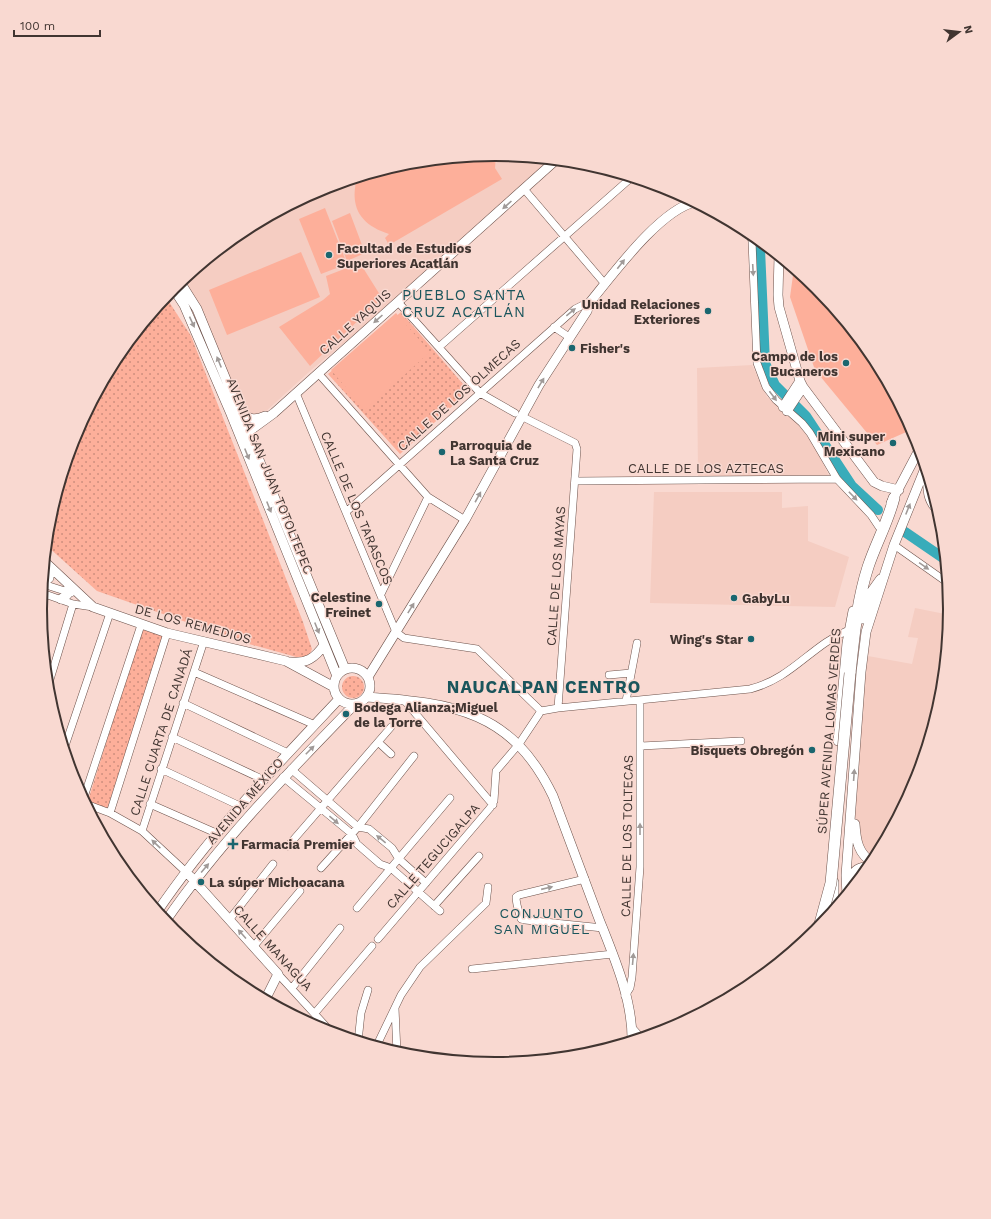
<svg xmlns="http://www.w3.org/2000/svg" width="991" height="1219" font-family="'Work Sans',sans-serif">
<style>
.built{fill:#f5cdc2}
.grass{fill:url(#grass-dots)}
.pitch{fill:#fdaf9a}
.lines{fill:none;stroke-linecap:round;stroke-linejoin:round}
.river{stroke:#39acba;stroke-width:10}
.minor-casing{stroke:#6d524b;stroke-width:8}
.major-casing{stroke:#6d524b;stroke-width:10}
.highway-casing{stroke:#6d524b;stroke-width:12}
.minor{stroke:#fff;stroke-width:7}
.major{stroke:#fff;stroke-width:9}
.highway{stroke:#fff;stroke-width:11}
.highway-bridge-casing{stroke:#6d524b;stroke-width:12;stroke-linecap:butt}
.highway-bridge{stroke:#fff;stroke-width:11}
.oneway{fill:#a09a98}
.poi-dot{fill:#1a666f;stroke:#f9d9d1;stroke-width:1.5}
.labels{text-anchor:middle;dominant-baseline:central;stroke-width:3;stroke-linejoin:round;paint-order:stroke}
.poi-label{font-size:13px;font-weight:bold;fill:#413531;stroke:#f9d9d1;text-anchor:start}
.street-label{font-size:13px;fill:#413531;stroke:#f9d9d1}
.neighbourhood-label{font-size:14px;letter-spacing:1px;fill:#1a555c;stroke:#f9d9d1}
.quarter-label{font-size:15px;letter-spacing:1px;fill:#1a555c;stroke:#f9d9d1}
.district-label{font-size:17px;font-weight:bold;letter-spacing:1px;fill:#1a555c;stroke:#f9d9d1}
.rim{fill:none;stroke:#413531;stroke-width:2}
</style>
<defs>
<pattern id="grass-dots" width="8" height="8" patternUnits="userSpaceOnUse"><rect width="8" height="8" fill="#fdaf9a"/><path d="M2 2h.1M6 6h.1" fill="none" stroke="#ce8f7e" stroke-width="1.8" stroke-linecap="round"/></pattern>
</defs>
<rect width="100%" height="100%" fill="#f9d9d1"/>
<path class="built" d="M 496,154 L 550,159 L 397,299 L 310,371 L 263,414 L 254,416 L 242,410 L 183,279 L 243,231 L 321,189 L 407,163 Z
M 752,365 L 767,397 L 798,423 L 816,449 L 829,476 L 698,476 L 697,368 Z
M 654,492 L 782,492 L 782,508 L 808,506 L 808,541 L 849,557 L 835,607 L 650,603 Z
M 915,608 L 950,615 L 942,699 L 916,784 L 875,860 L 861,850 L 855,824 L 853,779 L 865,678 L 868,656 L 912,664 L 918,638 L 908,637 Z"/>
<path class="grass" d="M 166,297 L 191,336 L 303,622 L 312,649 L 309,656 L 300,658 L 249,644 L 97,591 L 46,545 L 49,520 L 75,435 L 117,356 Z
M 401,312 L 469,391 L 400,454 L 328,374 Z
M 142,628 L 165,634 L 106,812 L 87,804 Z
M342 687a11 11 0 1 1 22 0a11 11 0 1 1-22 0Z"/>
<path class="pitch" d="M 496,154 L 495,168 L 502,179 L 389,245 L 385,238 L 389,234 C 361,225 349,208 357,178 L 407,163 Z
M 325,208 L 347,264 L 321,274 L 299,219 Z
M 350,213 L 365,253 L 347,261 L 332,221 Z
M 301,252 L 320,297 L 227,335 L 209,290 Z
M 360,263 L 382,298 L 310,366 L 279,327 L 323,300 L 330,294 L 326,276 Z
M 794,268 L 818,288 L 874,357 L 913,429 L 877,445 L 815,370 L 790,297 Z
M 396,313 L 430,352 L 365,410 L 331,370 Z"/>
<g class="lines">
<path class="river" d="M 761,241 L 760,249 L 765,363 L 775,385 L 806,416 L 852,486 L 878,510
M 905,532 L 946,560"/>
<g class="minor-casing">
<path id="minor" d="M 524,189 L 605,284
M 749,231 L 752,241 L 757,363 L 766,387 L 776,400 L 802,423 L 810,433 L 837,479 L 871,515 L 879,527
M 398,302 L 480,393 L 515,413
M 554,327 L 569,337
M 439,347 L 632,177
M 318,373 L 428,497 L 465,520
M 296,393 L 396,632 L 404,638 L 477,649 L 541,711
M 523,417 L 575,443 L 577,449 L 558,708
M 576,481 L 837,479
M 346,512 L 575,309 L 591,301
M 894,545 L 948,583
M 43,584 L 71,593
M 42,593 L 73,604 L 93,607
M 381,594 L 428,497
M 194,672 L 315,725
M 609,675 L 631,673
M 48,686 L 73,604
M 404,700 L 493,805
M 626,701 L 637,643
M 183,703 L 288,753
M 172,737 L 264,780
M 378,742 L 391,754
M 641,746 L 741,741
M 64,749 L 110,613
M 161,769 L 240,806
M 291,769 L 358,827 L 369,829 L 392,848 L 399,859 L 426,883
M 283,777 L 352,834 L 357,844 L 380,864 L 391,868 L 440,911
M 83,800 L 141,625
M 86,804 L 110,813 L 142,831 L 185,871
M 150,804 L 216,833
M 110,813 L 167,633
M 142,831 L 204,641
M 288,846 L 391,727
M 321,868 L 358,827 L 414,756
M 585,879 L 519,895 L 516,897 C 516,904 519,912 521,919 L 525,920 L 603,928
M 434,906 L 479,856
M 357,908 L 450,798
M 229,920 L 273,864
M 378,939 L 490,808 L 494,801 L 496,771 L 519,744 L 541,711 L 558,708 L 750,689 C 793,678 811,645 849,630
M 254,946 L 300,891
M 472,969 L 613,954
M 278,974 L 333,1034
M 292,988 L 340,928
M 625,996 L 630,988 L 632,977 L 640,867 L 640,700
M 395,1008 L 397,1053
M 315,1013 L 372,946
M 358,1042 L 361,1013 L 368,990
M 376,1047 L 401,995 L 420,967 L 486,903 L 488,887"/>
</g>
<g class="major-casing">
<path id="major" d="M 779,256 L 778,295 L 779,307 L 800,381 L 803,387 L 874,482 L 882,486 L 899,490
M 180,282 L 197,309 L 345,669
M 173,288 L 184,305 L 231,414 L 337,676
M 783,407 L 800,381
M 239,411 C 248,419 254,421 265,416
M 787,411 L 803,387
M 244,435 L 274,413 L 556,160
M 928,473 C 927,488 927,502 940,512
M 891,503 L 920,448
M 45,562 L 93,607 L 167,633 L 286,661 L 334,687
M 43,583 L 49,578 L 50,568
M 61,599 L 67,595 L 69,586
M 290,662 C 306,664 315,658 324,645
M334 686a18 18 0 1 1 36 0a18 18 0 1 1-36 0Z
M 368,677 L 465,520 L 539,385 L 587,311 L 591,301 C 614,273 660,210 695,202
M 367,697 C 454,703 512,711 553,796 C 568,837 584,878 599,919 C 614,957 633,1000 632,1042
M 838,741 L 847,643 L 853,611
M 855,824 C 856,840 858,855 874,863
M 190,876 L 278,974 L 265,1000
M 834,882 L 834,911
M 848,884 C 851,872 859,865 871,867
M 847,896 L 846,875 L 861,672 L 866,632 L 894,545 L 926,466
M 157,912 C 210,834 275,767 339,699
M 165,922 C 220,842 287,774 354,705
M 632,1029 L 641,1039"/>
</g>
<g class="highway-casing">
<path id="highway" d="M 863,618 L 871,594 L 881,580
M 850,673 C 854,637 857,601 868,567 C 876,543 888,522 894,498"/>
</g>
<use href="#minor" class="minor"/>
<use href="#major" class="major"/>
<use href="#highway" class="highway"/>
<g class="highway-bridge-casing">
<path id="highway-bridge" d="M 818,931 L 831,883 L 850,673"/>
</g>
<use href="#highway-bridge" class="highway-bridge"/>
</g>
<defs><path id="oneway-solid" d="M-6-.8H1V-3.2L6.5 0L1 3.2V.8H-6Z"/></defs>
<g class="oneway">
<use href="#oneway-solid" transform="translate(507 205) rotate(138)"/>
<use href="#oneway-solid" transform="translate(621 264) rotate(-52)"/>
<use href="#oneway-solid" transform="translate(753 270) rotate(87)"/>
<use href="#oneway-solid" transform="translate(571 312) rotate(-39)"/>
<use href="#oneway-solid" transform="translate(378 319) rotate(138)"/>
<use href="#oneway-solid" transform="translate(192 322) rotate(65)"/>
<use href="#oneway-solid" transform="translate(219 362) rotate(-112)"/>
<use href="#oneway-solid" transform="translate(541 383) rotate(-59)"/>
<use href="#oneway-solid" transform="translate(773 396) rotate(53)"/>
<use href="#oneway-solid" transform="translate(247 454) rotate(68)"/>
<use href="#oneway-solid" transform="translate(853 496) rotate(46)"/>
<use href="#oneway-solid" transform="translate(478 497) rotate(-61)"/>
<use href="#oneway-solid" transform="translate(269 507) rotate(68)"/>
<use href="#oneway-solid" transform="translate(908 509) rotate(-68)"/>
<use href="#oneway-solid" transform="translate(924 566) rotate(35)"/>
<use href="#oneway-solid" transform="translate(411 608) rotate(-58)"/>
<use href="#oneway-solid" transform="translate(317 628) rotate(68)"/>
<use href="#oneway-solid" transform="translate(310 750) rotate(-45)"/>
<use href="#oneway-solid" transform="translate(854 775) rotate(-86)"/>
<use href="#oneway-solid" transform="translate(334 820) rotate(40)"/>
<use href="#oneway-solid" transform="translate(640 829) rotate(-90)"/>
<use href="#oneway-solid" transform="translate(381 839) rotate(-141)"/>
<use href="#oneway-solid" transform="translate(156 844) rotate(-137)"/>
<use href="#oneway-solid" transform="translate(205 868) rotate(-50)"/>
<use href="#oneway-solid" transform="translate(547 888) rotate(-13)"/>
<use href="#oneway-solid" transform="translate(242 934) rotate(-132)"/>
<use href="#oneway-solid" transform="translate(633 959) rotate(-85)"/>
</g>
<g class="poi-dot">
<circle cx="329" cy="255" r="4"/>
<circle cx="708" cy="311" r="4"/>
<circle cx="572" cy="348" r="4"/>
<circle cx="846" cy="363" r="4"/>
<circle cx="893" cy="443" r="4"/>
<circle cx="442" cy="452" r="4"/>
<circle cx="734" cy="598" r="4"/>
<circle cx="379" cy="604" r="4"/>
<circle cx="751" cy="639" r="4"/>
<circle cx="346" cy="714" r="4"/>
<circle cx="812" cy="750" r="4"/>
<path d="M231 838h4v4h4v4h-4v4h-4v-4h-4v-4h4z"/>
<circle cx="201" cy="882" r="4"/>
</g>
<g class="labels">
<g class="poi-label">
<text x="337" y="248">Facultad de Estudios<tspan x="337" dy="15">Superiores Acatlán</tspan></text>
<text x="700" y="304" text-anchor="end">Unidad Relaciones<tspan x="700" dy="15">Exteriores</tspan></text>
<text x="580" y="348">Fisher's</text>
<text x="838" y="356" text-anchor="end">Campo de los<tspan x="838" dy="15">Bucaneros</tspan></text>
<text x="885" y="436" text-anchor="end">Mini super<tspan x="885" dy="15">Mexicano</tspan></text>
<text x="450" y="445">Parroquia de<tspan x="450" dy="15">La Santa Cruz</tspan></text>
<text x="371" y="597" text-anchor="end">Celestine<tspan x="371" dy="15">Freinet</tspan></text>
<text x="742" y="598">GabyLu</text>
<text x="743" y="639" text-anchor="end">Wing's Star</text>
<text x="354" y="707">Bodega Alianza;Miguel<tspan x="354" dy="15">de la Torre</tspan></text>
<text x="804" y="750" text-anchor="end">Bisquets Obregón</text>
<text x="241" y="844">Farmacia Premier</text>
<text x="209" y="882">La súper Michoacana</text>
</g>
<g class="street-label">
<text transform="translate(355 322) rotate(-42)">CALLE YAQUIS</text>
<text transform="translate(459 395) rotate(-42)">CALLE DE LOS OLMECAS</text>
<text x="706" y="468">CALLE DE LOS AZTECAS</text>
<text transform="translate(270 476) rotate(68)">AVENIDA SAN JUAN TOTOLTEPEC</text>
<text transform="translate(357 508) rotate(67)">CALLE DE LOS TARASCOS</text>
<text transform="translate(556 576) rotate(-86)">CALLE DE LOS MAYAS</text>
<text transform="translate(193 624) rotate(15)">DE LOS REMEDIOS</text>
<text transform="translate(829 731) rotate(-86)">SÚPER AVENIDA LOMAS VERDES</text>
<text transform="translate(161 732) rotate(-72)">CALLE CUARTA DE CANADÁ</text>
<text transform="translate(245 801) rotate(-49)">AVENIDA MÉXICO</text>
<text transform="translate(627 836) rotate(-89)">CALLE DE LOS TOLTECAS</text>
<text transform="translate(433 856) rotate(-49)">CALLE TEGUCIGALPA</text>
<text transform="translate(273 948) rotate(48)">CALLE MANAGUA</text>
</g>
<g class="neighbourhood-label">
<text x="542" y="913">CONJUNTO<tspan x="542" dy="16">SAN MIGUEL</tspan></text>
</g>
<g class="quarter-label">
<text x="464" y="295">PUEBLO SANTA<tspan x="464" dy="17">CRUZ ACATLÁN</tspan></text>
</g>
<g class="district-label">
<text x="544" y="687">NAUCALPAN CENTRO</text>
</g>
</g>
<path d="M0 0H991V1219H0ZM47 609a448 448 0 1 1 896 0a448 448 0 1 1-896 0Z" fill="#f9d9d1" fill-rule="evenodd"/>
<path class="rim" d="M47 609a448 448 0 1 1 896 0a448 448 0 1 1-896 0Z"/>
<g transform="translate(959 32) rotate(75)" stroke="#f9d9d1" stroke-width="3" paint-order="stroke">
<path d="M0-3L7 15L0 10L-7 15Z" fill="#413531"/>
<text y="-6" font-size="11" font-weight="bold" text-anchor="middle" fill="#413531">N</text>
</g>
<path d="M14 30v6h86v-6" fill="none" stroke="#413531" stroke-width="2"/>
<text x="20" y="30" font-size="12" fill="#413531" stroke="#f9d9d1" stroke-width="3" paint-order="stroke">100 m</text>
</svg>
